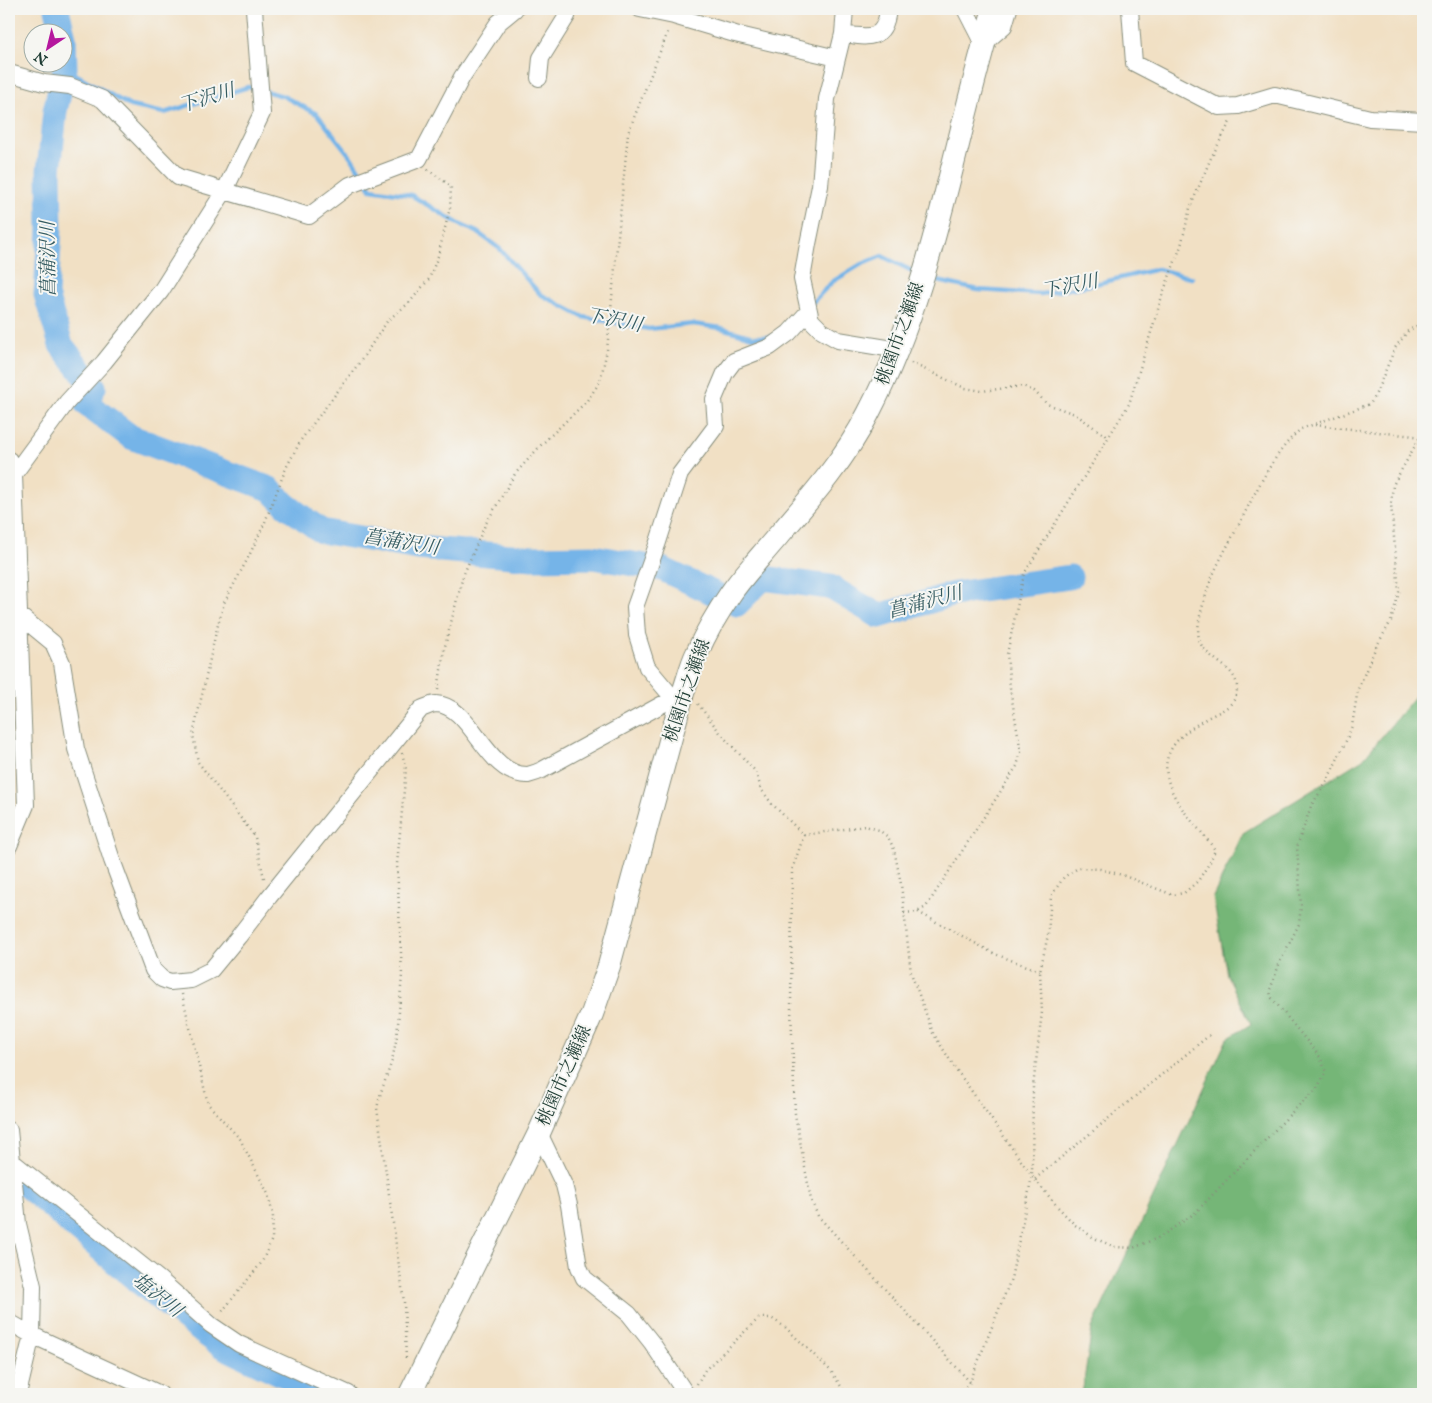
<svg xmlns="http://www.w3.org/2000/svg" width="1432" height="1403" font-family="'IM FELL English','Noto Serif JP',serif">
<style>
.forest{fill:#75b677;stroke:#4a7a56}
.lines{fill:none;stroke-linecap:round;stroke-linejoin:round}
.stream{stroke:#74b4e8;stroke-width:4.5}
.river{stroke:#74b4e8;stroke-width:25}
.minor-casing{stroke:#888e7c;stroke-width:18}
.secondary-casing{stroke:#888e7c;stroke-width:24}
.path{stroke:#888e7c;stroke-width:2.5;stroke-dasharray:1 4;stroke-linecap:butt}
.minor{stroke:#fff;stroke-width:16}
.secondary{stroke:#fff;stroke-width:22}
.labels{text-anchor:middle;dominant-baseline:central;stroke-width:4;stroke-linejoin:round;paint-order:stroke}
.street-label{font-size:18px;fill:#1f3d34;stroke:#f6f6f2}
.water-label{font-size:19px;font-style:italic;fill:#345b61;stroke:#f6f6f2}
</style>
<rect width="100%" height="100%" fill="#f6f6f2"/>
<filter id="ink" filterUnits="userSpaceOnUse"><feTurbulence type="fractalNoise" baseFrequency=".02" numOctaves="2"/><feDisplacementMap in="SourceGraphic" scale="10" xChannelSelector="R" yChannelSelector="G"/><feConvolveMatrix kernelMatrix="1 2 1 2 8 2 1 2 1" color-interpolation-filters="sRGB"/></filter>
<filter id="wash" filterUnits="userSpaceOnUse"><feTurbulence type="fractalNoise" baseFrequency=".0096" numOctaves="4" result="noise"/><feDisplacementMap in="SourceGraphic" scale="20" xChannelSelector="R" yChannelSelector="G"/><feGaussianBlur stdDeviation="1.12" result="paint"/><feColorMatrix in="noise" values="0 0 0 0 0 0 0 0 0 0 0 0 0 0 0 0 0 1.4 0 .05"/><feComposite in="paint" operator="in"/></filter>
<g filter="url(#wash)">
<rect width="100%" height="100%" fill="#f1e0c4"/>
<path class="forest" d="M 1423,684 L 1423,1394 L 1082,1394 L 1092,1328 L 1227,1039 L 1251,1024 L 1227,975 L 1213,897 L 1243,833 L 1363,759 L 1417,694 Z"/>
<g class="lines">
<path class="stream" d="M 1410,9 L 1423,13
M 65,68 L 130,106 L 164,113 L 248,87 L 257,89
M 265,91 L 283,96 L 317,114 L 351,157 L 363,176
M 367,182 L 371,189 L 411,195 L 459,224 L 477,232 L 500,249 L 540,294 L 583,317 L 649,329 L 693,324 L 721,328 L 753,337 L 776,337
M 929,279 L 978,290 L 1041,294 L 1091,285 L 1158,269 L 1192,278
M 811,304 L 832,282 L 860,265 L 882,256 L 918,274"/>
<path class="river" d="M 57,9 L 64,38 L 65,68 L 55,111 L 49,171 L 50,228 L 46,295 L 61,345 L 94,387 L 86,403 L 131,437 L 270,489 L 286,505 L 321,531 L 418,548 L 533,558 L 593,557 L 662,569 L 737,604 L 763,578 L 830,587 L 879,616 L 954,594 L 1070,577
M 9,1171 C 80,1230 147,1293 222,1346 L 299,1382 L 322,1394"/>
</g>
</g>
<g filter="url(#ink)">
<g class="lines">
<g class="minor-casing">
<path id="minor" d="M 640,9 L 674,16 L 735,34 L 837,58
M 845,9 L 843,34 L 827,99 L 820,186 L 808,244 L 802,279 L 811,320 L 822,331 L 838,340 L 899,350
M 965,9 L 983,44 L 1004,26 L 1009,9
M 1130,9 L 1134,63 L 1219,107 L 1238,106 L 1275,95 L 1370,118 L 1423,121
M 843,34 C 869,38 885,41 888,9
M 9,73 L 44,83 L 70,86 L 102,99 L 178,177 L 309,216 L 350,185 L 419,159 L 462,77 L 498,23 L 515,9
M 539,78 L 541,58 L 567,16 L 569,9
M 9,460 L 14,474 L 26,805 L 9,846
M 14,474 L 67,402 L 104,362 L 161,291 L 225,190 L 262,113 L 254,9
M 19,615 L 53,643 L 62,663 L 76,749 L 112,860 L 153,970 L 162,979 L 170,982 L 191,980 L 211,970 L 239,936 L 269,897 L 421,709 C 426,707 432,704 436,704 C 472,705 486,776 528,775 C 532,774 538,772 542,770 L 683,693
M 673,698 L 647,667 L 637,635 L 635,607 L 658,542 L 680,474 L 716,426 L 714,399 L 725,373 L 734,361 L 770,347 L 789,333 L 809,311
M 9,1130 L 18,1224 L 33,1286 L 32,1335 L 18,1394
M 539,1133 L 564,1185 L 569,1205 L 579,1267 L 584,1278 L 629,1314 L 652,1343 L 686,1394
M 9,1159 L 159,1279 L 211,1325 L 239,1344 L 349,1394
M 9,1322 L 32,1335 L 160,1394"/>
</g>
<g class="secondary-casing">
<path id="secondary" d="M 410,1394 L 539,1133 L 592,1014 L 609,966 L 683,693 C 688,679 691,665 697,653 C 706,632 718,612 731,593 C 740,580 750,569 760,557 C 798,512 841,467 868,414 C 934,288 953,143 994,9"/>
</g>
<path class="path" d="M 911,363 L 965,388 L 982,391 L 1023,386 L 1034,391 L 1047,404 L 1075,414 L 1108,437
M 1315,425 L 1423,437
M 438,690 L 444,650 L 463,576 L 485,525 L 515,474 L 542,444 L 586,402 L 600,382 L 607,350 L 628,133 L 669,29
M 698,704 L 721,734 L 756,772 L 761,789 L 772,804 L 804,835 L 865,826 L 879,830 L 888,837 L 894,849 L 901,884 L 911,973 L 933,1033 L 953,1065 L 1032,1176 L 1057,1206 L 1075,1225 L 1094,1238 L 1115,1247 L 1133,1248 L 1160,1237 L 1195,1213 L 1300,1104 L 1316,1090 L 1326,1072 L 1320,1057 L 1271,997 L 1270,990 L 1280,962 L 1299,924 L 1301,906 L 1297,847 L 1311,806 L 1327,781 L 1347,739 L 1352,726 L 1358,689 L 1375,649 L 1391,621 L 1399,592 L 1391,504 L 1393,485 L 1420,437
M 402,753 L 406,769 L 397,864 L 402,975 L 397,1036 L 392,1061 L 381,1092 L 377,1108 L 404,1302 L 406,1362
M 804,835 L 792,870 L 791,1008 L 795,1114 L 811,1200 L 818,1216 L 970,1382
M 264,878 L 255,837 L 198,762 L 193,735 L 216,632 L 224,603 L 248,558 L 265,522 L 286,468 L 301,440 L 362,359 L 388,320 L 409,303 L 429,279 L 438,256 L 450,208 L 451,186 L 427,169
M 918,912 L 995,954 L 1040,971
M 904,913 L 917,912 L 926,907 L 1017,766 L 1021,752 L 1010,688 L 1007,654 L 1024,574 L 1129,404 L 1163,293 L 1181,246 L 1190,208 L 1210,160 L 1231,120
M 182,994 L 208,1104 L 240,1139 L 268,1194 L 273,1215 L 272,1239 L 262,1262 L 220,1314
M 1035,1179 L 1212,1033
M 697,1384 L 705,1370 L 759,1318 L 771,1318 L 785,1327 L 831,1371 L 846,1394
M 959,1394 L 970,1382 L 1011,1279 L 1032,1176 L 1033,1087 L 1042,1012 L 1040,971 L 1048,935 L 1051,896 L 1064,877 L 1078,868 L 1100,869 L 1122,875 L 1173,895 L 1184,893 L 1198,881 L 1210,862 L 1215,850 C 1201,829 1181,813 1171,789 C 1157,755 1176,737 1204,720 C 1218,711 1237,708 1237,688 C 1237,665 1204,660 1199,639 C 1196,625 1202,608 1206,595 C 1212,572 1225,551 1236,530 C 1253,498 1273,452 1301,429 L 1370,404 L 1374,398 L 1395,348 L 1408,331 L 1423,322"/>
<use href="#minor" class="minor"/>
<use href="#secondary" class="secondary"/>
</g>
</g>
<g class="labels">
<g class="street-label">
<text transform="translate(901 334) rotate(-70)">桃園市之瀬線</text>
<text transform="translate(688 691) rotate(-71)">桃園市之瀬線</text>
<text transform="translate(565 1076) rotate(-66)">桃園市之瀬線</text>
</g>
<g class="water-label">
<text transform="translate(207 99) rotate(-17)">下沢川</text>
<text transform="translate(49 259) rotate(-91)">菖蒲沢川</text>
<text transform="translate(1070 287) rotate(-11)">下沢川</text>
<text transform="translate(614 321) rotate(11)">下沢川</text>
<text transform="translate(401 543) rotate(9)">菖蒲沢川</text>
<text transform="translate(925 603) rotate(-15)">菖蒲沢川</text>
<text transform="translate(157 1296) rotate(39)">塩沢川</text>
</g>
</g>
<rect width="1432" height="1403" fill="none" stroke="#f6f6f2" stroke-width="30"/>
<g transform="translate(48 48) rotate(215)"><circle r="24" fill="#f6f6f2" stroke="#a0aca6"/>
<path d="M0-4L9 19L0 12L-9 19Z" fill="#b5179e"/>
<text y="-8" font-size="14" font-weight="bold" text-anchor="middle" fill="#1f3d34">N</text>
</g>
</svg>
